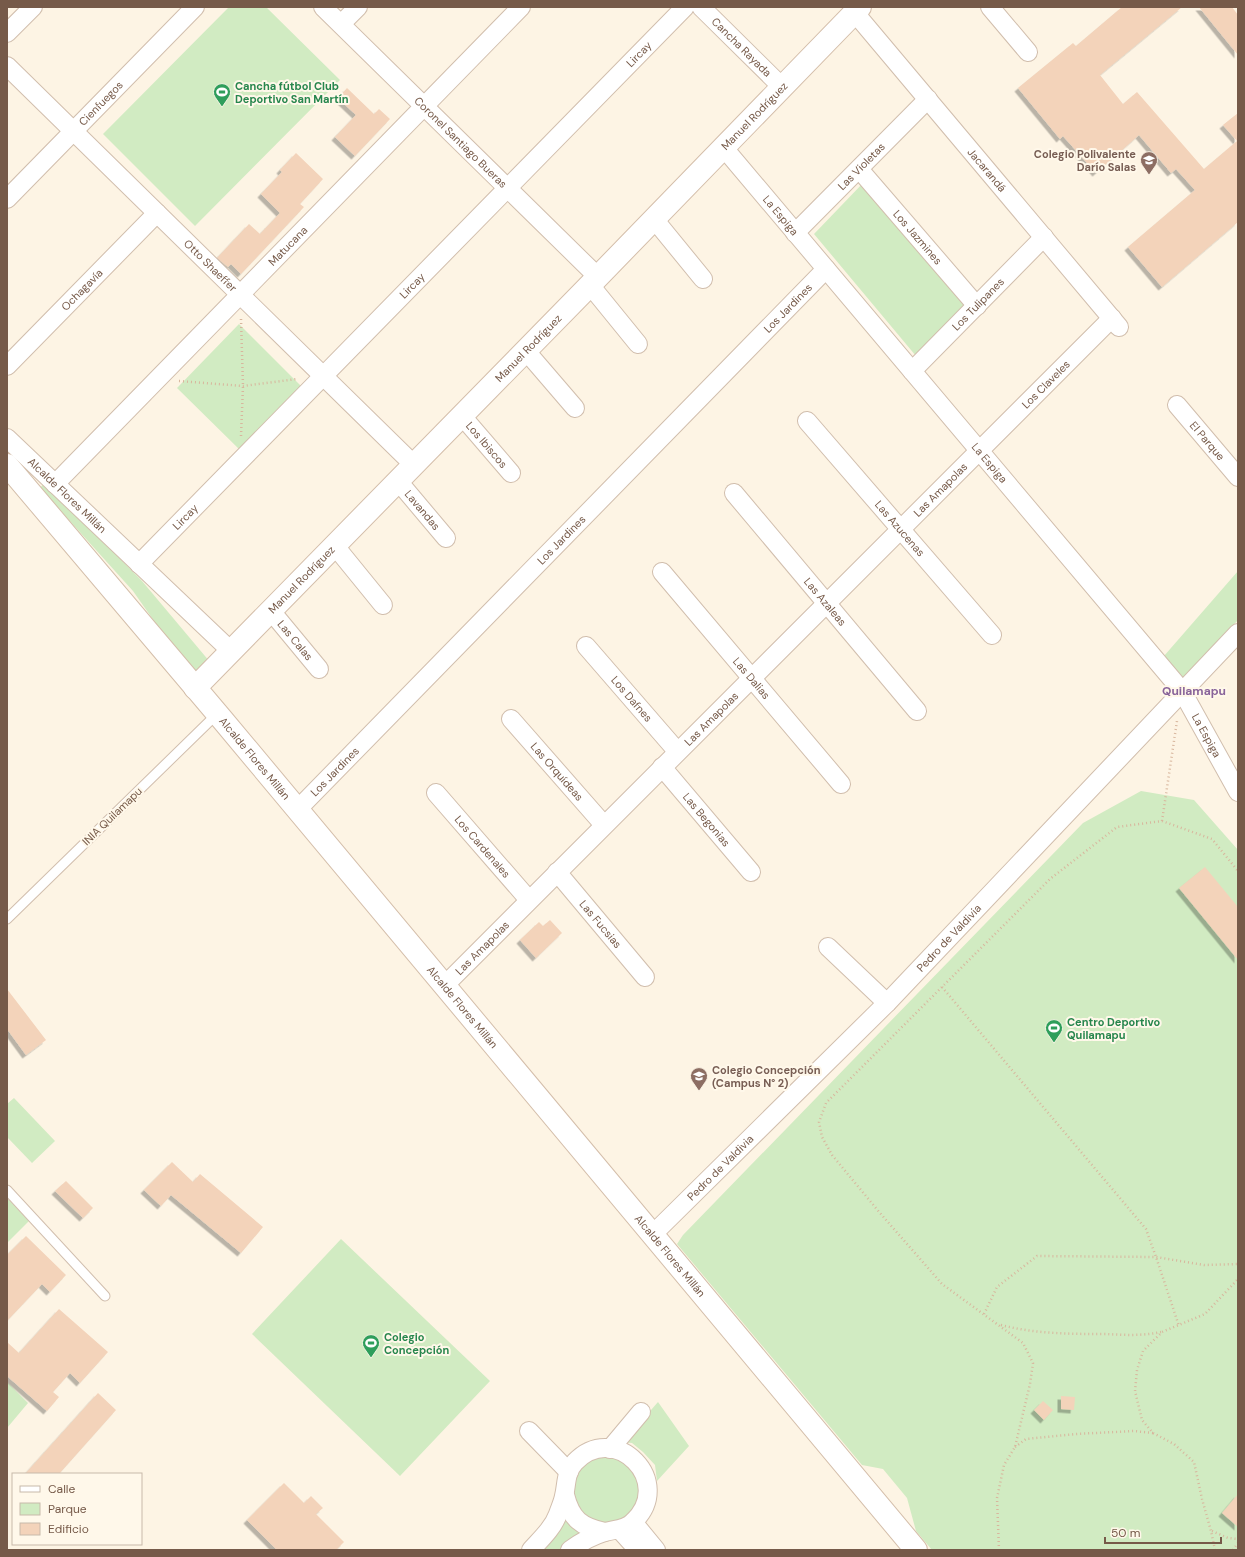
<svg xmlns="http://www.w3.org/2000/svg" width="1245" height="1557" font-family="'DM Sans',sans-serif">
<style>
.green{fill:#d1ebc2}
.building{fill:#f3d3ba;filter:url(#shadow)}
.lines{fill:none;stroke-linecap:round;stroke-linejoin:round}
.lane-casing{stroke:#d1bead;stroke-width:11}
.street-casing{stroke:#d1bead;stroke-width:20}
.secondary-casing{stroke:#d4beaa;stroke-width:24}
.path{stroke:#d8b69d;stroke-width:2.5;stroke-dasharray:1 3;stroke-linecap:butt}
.lane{stroke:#fff;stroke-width:9}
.street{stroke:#fff;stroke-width:18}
.secondary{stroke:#fff;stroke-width:22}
.labels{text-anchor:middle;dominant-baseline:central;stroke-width:4;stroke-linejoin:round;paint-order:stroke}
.street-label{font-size:11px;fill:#765a49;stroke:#fff8ea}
.leisure-label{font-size:11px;font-weight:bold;fill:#27864d;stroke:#fff8ea;text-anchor:start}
.education-label{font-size:11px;font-weight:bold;fill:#785e54;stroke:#fff8ea;text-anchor:end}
.neighbourhood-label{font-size:12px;font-weight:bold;fill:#89649a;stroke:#fff8ea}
</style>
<defs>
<filter id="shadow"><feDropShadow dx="-3.5" dy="3.5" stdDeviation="0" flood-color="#0004"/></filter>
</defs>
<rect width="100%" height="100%" fill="#fdf4e4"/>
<path class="green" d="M 229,7 L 266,7 L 340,80 L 195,226 L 103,134 Z
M 864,182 L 967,305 L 916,356 L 814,234 Z
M 239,324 L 304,389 L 242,452 L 177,388 Z
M 45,482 L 142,581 L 210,662 L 194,678 L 133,591 L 40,488 Z
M 1238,571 L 1238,620 L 1182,681 L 1164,656 Z
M 1141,791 L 1194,800 L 1238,850 L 1238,1550 L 932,1550 L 916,1531 L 907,1498 L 883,1469 L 862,1465 L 677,1244 L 683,1235 L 1083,823 Z
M 14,1098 L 55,1141 L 32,1163 L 7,1137 L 7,1104 Z
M 7,1198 L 29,1221 L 7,1243 Z
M 341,1239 L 490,1381 L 400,1476 L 252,1334 Z
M 7,1382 L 28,1403 L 7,1428 Z
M 658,1402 L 689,1446 L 657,1481 L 655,1465 L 643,1452 L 632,1443 L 623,1442 Z
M 606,1453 L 634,1464 L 644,1493 L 629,1520 L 600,1527 L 575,1510 L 571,1480 L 578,1466 Z
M 567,1506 L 596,1534 L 567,1550 L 542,1550 Z"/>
<path class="building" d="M 1122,7 L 1182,7 L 1100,75 L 1123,104 L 1137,92 L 1204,169 L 1237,141 L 1223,125 L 1238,113 L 1238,222 L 1162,287 L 1128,247 L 1195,190 L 1176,169 L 1171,173 L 1139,135 L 1096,173 L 1063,136 L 1060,139 L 1018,88 L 1073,43 L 1076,46 Z
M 1199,7 L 1232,7 L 1238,15 L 1238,55 Z
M 347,88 L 374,114 L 379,109 L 390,119 L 355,156 L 335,137 L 356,115 L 338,98 Z
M 296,153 L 323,179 L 300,204 L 304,207 L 241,274 L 231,264 L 228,267 L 217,258 L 249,224 L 260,234 L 280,213 L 261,194 L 282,172 L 280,170 Z
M 1205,867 L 1238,907 L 1238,960 L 1179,888 Z
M 550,920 L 562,933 L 536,958 L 520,940 L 539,922 L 543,926 Z
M 7,989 L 46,1040 L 26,1055 L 7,1029 Z
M 172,1162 L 193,1182 L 200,1174 L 263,1227 L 241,1253 L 171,1195 L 161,1206 L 144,1190 Z
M 66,1181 L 93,1208 L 83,1218 L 55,1191 Z
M 26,1236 L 66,1275 L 50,1292 L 42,1284 L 7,1321 L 7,1255 Z
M 59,1309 L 108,1352 L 80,1383 L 70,1373 L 53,1392 L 59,1397 L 47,1411 L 7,1376 L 7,1342 L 19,1353 Z
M 98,1393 L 116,1410 L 59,1474 L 25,1474 Z
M 1061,1396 L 1075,1397 L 1074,1410 L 1061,1409 Z
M 1043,1401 L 1053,1410 L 1044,1420 L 1034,1410 Z
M 284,1483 L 304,1503 L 311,1496 L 323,1508 L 316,1514 L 344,1542 L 336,1550 L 277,1550 L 247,1520 Z
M 1238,1494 L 1238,1527 L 1222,1513 Z"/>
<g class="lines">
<g class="lane-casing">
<path id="lane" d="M 7,919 L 217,714
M 7,1190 L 105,1296"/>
</g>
<g class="street-casing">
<g id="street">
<path id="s1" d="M 323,7 L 598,277"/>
<path id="s2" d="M 701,7 L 782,87"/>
<path d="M 990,7 L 1028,52"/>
<path id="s3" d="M 855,13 L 1119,327"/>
<path d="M 341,24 L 358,7"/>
<path d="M 7,33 L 33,7"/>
<path id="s4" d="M 7,66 L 414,465"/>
<path id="s5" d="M 724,148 L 1182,691 L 1238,792"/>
<path id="s6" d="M 859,169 L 977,306"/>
<path id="s7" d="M 7,199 L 195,7"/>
<path d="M 654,219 L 703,279"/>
<path id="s8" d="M 795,233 L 928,99"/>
<path d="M 590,285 L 638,344"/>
<path d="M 526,351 L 575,408"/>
<path id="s9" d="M 7,366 L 157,213"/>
<path id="s10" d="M 912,371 L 1044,237"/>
<path id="s11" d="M 1177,405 L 1238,477"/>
<path id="s12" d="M 462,416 L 511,473"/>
<path id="s13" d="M 807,421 L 992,635"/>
<path id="s14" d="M 7,438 L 231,651"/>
<path id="s15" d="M 398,481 L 446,538"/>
<path id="s16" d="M 55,484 L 521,7"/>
<path id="s17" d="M 734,493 L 917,711"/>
<path d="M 335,546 L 383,605"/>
<path id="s18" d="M 139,564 L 685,7"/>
<path id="s19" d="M 662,572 L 841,784"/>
<path id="s20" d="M 271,611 L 319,669"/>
<path id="s21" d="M 586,646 L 677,751"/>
<path id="s22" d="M 511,719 L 604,825"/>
<path id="s23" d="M 662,767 L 751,872"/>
<path id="s24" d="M 436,793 L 529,900"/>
<path id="s25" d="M 297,810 L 826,269"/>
<path id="s26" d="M 557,872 L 645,977"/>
<path d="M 828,947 L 887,1003"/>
<path id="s27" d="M 444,986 L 1112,318"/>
<path id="s28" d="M 652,1235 L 887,1003 L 1238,633"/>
<path d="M 529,1431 L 569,1472"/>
<path d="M 610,1449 L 641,1412"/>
<path d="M 565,1495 C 571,1519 581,1527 605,1532"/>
<path d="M 633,1522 L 656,1550"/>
<path d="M 620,1530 L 638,1550"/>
<path d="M 531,1550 C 541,1539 553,1528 558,1514 C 560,1508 563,1502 564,1496 C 567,1484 565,1473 575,1462 C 615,1420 676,1482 633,1522 C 625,1530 615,1529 605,1532 C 592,1536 581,1542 570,1550"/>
</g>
</g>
<g class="secondary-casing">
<g id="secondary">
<path id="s29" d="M 7,465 L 221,718 L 916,1550"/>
<path id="s30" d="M 195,688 L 590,285 L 860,7"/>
</g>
</g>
<path class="path" d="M 241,319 L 243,386 L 241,436
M 179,381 L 243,386 L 297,379
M 1162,821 L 1177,721
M 942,987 L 1146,1229 L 1156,1257 L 1179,1326
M 984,1314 L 997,1287 L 1037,1256 L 1156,1257 L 1204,1265 L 1238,1264
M 1001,1325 C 1036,1334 1070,1334 1106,1334 C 1124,1335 1143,1336 1161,1332
M 1015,1447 L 1026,1439 L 1076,1434 L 1134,1431 L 1153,1433
M 1212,1531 L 1228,1538 L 1238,1539
M 999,1550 L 997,1498 L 1004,1465 L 1015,1447 L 1030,1384 L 1033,1363 L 1023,1343 L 942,1284 L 880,1213 L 832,1155 L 822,1137 L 819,1122 L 826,1103 L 1050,879 L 1117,827 L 1162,821 L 1212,839 L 1238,871
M 1215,1550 L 1211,1531 L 1202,1499 L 1194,1462 L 1174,1444 L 1153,1433 L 1142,1420 L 1135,1391 L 1137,1370 L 1143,1351 L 1162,1332 L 1205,1314 L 1238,1279
M 1233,1550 L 1238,1543"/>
<use href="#lane" class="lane"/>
<use href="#street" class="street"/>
<use href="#secondary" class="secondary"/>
</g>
<defs>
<g id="stadium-pin" transform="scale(0.9)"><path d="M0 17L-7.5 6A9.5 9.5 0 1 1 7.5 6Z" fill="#2e9e5b" stroke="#fff8ea"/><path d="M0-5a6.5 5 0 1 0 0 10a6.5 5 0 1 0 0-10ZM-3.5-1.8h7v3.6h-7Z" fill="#fff"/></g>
<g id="school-pin" transform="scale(0.9)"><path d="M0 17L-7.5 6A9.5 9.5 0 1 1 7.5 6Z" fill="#8d6e63" stroke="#fff8ea"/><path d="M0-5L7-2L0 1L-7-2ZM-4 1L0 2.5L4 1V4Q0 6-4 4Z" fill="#fff"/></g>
</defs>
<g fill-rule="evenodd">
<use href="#stadium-pin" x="222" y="92"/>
<use href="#school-pin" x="1149" y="160"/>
<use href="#stadium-pin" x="1054" y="1028"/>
<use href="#school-pin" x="699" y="1076"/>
<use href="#stadium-pin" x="371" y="1343"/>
</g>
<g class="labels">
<g class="street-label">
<text stroke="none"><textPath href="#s2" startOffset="57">Cancha Rayada</textPath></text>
<text stroke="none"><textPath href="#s18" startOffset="714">Lircay</textPath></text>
<text stroke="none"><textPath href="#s7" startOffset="134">Cienfuegos</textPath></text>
<text stroke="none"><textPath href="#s30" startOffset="800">Manuel Rodríguez</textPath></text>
<text stroke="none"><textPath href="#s1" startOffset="193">Coronel Santiago Bueras</textPath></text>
<text stroke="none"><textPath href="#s8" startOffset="94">Las Violetas</textPath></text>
<text stroke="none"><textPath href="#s3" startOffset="205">Jacarandá</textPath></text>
<text stroke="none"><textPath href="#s5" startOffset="88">La Espiga</textPath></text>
<text stroke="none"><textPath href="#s6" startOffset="90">Los Jazmines</textPath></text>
<text stroke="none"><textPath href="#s16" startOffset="333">Matucana</textPath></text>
<text stroke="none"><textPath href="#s4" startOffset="285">Otto Shaeffer</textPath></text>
<text stroke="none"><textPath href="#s18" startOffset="390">Lircay</textPath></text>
<text stroke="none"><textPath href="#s9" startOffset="107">Ochagavía</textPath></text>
<text stroke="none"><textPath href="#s10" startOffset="94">Los Tulipanes</textPath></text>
<text stroke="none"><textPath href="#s25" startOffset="702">Los Jardines</textPath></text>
<text stroke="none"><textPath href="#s30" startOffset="476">Manuel Rodríguez</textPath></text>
<text stroke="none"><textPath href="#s27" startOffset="851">Los Claveles</textPath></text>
<text stroke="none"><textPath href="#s11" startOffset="47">El Parque</textPath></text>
<text stroke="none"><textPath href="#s12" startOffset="38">Los Ibiscos</textPath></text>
<text stroke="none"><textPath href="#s5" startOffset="412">La Espiga</textPath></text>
<text stroke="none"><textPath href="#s27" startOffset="702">Las Amapolas</textPath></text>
<text stroke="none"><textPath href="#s14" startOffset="83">Alcalde Flores Millán</textPath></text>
<text stroke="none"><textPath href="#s15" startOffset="38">Lavandas</textPath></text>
<text stroke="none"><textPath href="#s18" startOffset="66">Lircay</textPath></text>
<text stroke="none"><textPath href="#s13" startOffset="142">Las Azucenas</textPath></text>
<text stroke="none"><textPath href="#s25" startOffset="378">Los Jardines</textPath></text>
<text stroke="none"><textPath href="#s30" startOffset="152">Manuel Rodríguez</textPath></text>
<text stroke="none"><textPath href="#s17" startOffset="142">Las Azaleas</textPath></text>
<text stroke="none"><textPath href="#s20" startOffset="38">Las Calas</textPath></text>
<text stroke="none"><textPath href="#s19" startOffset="139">Las Dalias</textPath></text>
<text stroke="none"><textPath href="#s21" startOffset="70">Los Dafnes</textPath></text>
<text stroke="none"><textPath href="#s27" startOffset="378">Las Amapolas</textPath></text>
<text stroke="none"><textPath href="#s5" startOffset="761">La Espiga</textPath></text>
<text stroke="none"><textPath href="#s29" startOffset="384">Alcalde Flores Millán</textPath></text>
<text stroke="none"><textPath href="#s25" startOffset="54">Los Jardines</textPath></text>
<text stroke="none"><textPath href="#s22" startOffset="70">Las Orquídeas</textPath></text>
<text transform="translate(112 816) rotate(-44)">INIA Quilamapu</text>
<text stroke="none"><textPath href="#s23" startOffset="69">Las Begonias</textPath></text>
<text stroke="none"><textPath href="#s24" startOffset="71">Los Cardenales</textPath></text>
<text stroke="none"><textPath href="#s26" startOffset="68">Las Fucsias</textPath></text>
<text stroke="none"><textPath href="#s28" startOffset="420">Pedro de Valdivia</textPath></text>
<text stroke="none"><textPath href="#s27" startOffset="54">Las Amapolas</textPath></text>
<text stroke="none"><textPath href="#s29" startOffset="708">Alcalde Flores Millán</textPath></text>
<text stroke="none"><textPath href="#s28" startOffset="96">Pedro de Valdivia</textPath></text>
<text stroke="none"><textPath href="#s29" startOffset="1032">Alcalde Flores Millán</textPath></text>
</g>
<g class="leisure-label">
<text x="235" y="86">Cancha fútbol Club<tspan x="235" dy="13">Deportivo San Martín</tspan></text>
<text x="1067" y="1022">Centro Deportivo<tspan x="1067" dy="13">Quilamapu</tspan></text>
<text x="384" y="1337">Colegio<tspan x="384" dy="13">Concepción</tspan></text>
</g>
<g class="education-label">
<text x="1136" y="154">Colegio Polivalente<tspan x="1136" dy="13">Darío Salas</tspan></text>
<text x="712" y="1070" text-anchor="start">Colegio Concepción<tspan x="712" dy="13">(Campus N° 2)</tspan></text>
</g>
<g class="neighbourhood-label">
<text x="1194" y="691">Quilamapu</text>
</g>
</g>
<rect width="1245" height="1557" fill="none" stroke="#765a49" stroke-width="16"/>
<rect x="12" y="1473" width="130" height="72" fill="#fff8ea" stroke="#c8b9aa"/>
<rect x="20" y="1486" width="20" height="6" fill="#ffffff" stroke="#c8b9aa"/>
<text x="48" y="1493" font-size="12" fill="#765a49">Calle</text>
<rect x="20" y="1503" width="20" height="12" fill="#d1ebc2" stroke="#c8b9aa"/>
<text x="48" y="1513" font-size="12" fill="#765a49">Parque</text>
<rect x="20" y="1523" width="20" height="12" fill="#f3d3ba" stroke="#c8b9aa"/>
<text x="48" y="1533" font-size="12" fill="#765a49">Edificio</text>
<path d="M1105 1537v6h116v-6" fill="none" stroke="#765a49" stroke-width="2"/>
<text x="1111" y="1537" font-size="12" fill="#765a49" stroke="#fff8ea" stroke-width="3" paint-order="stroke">50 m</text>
</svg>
